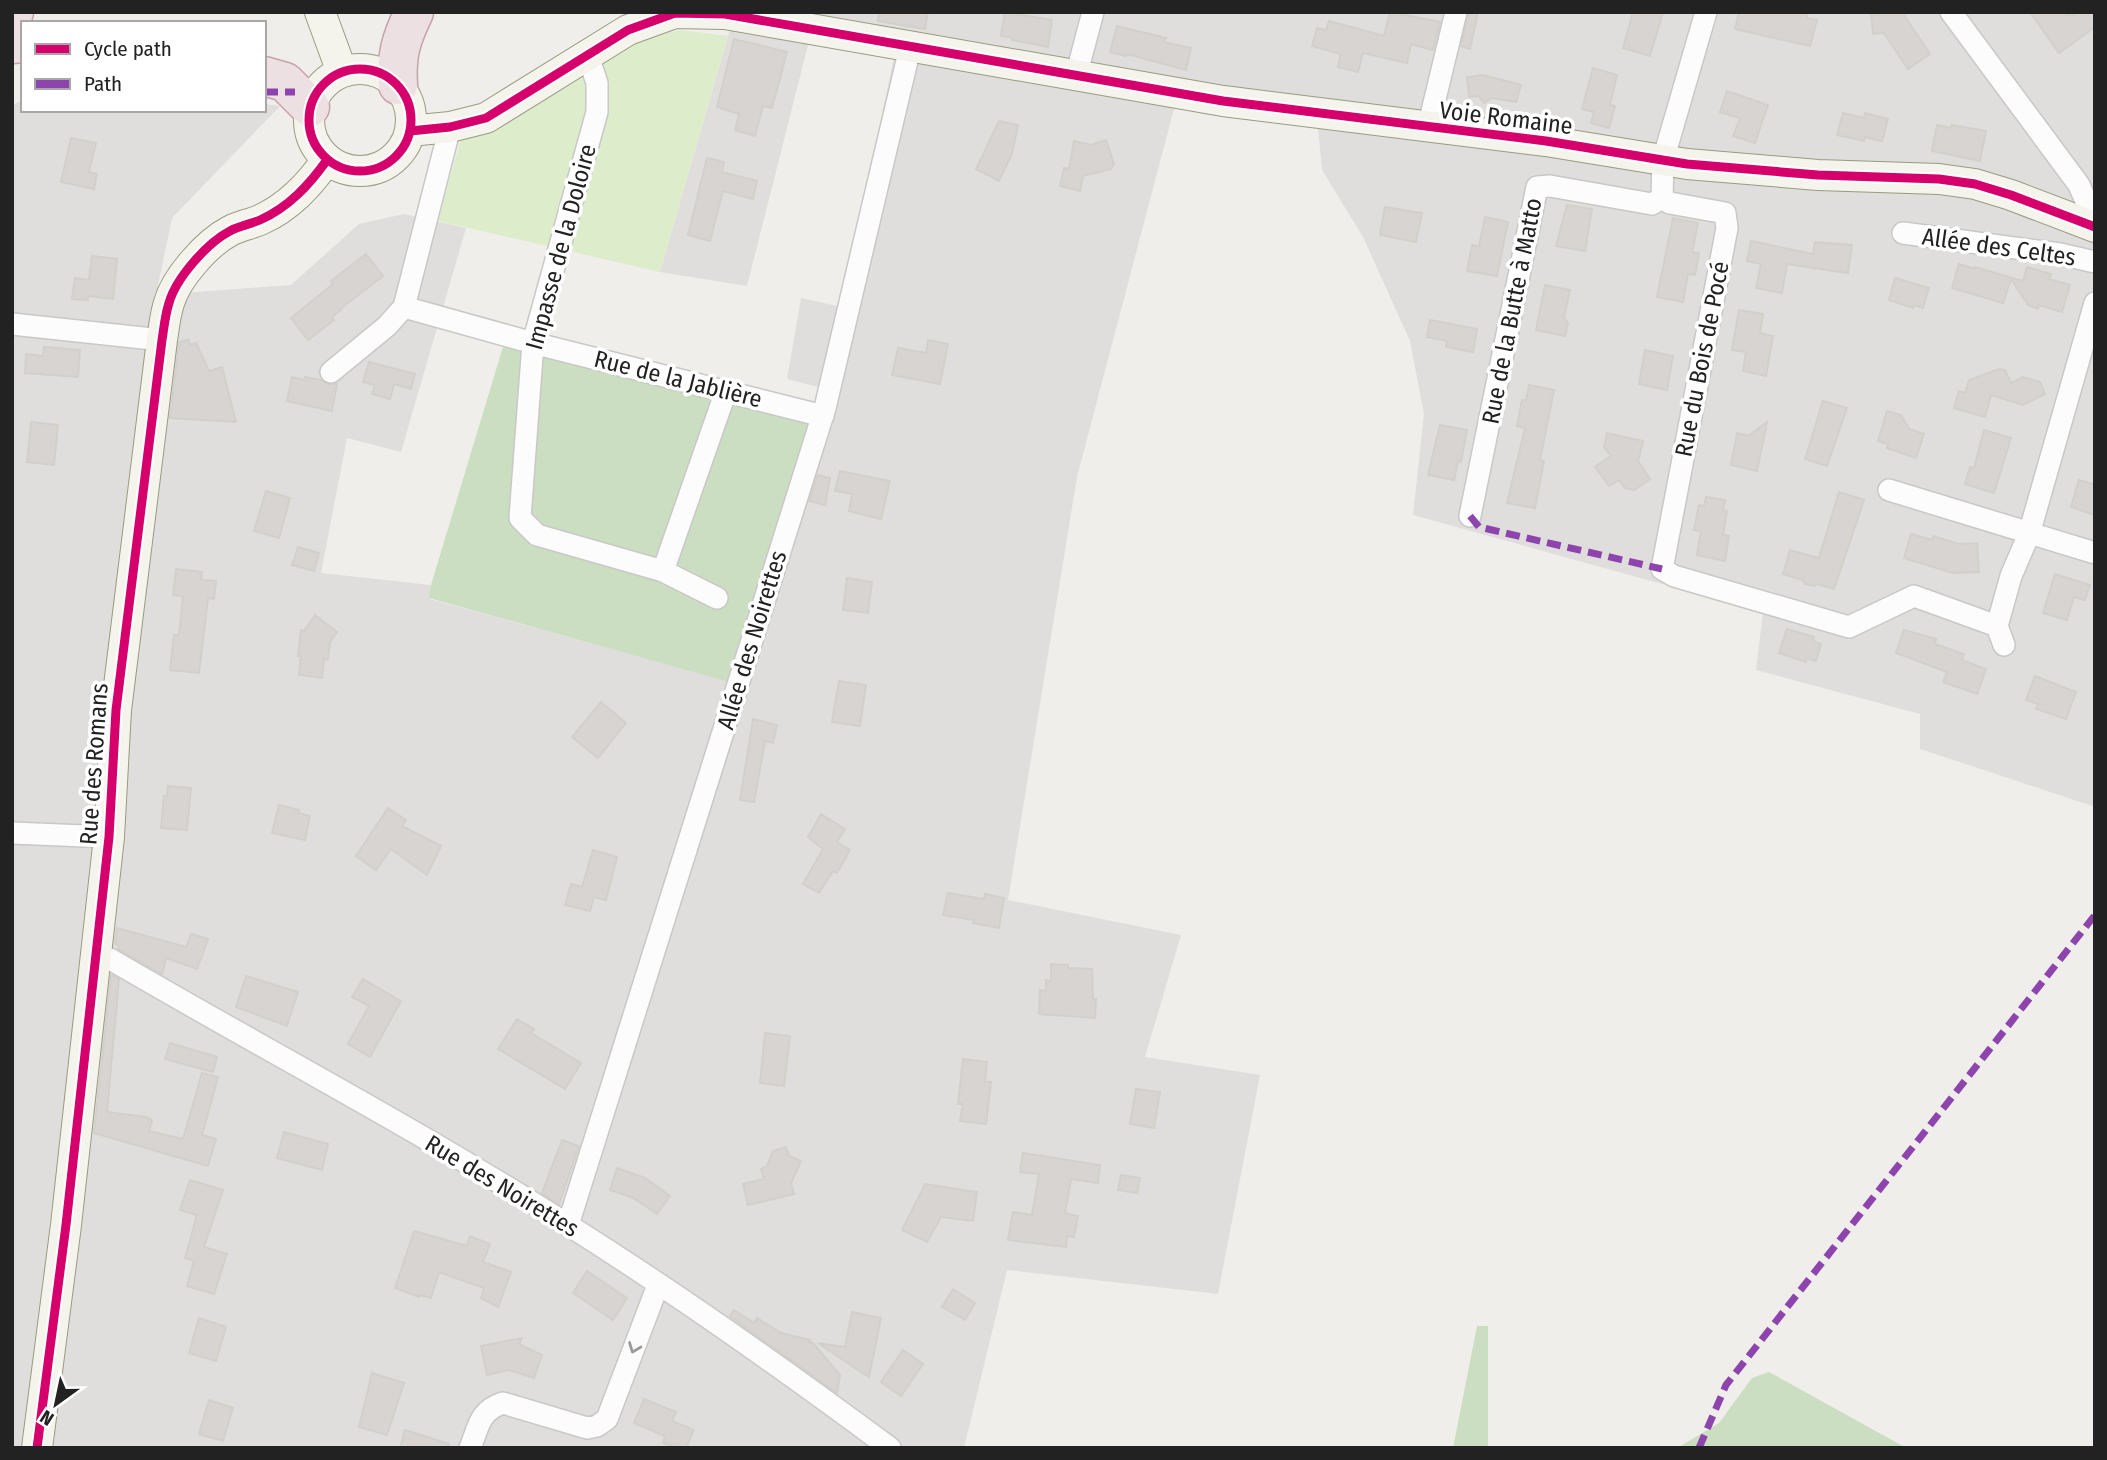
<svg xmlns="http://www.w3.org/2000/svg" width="2107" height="1460" font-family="'Fira Sans Condensed',sans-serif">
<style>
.residential{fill:#dfdedc}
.grass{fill:#ddeccb}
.forest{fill:#cbdec1}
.building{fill:#d7d4d2;stroke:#d3d0cc;stroke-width:2}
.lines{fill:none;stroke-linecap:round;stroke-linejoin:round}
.street-casing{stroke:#c9c8c7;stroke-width:24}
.secondary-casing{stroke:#999a82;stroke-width:32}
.highway-casing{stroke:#c5a2ac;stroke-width:41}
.street{stroke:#fdfcfc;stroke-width:21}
.secondary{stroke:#f4f4ed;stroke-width:30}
.highway{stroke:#ece0e2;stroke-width:38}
.quiet{stroke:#8e44ad;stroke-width:7;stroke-dasharray:14 7;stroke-linecap:butt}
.cycleway-casing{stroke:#fff;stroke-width:13}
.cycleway{stroke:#d6006c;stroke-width:9}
.oneway{stroke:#9a9a9a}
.labels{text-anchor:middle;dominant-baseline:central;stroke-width:7;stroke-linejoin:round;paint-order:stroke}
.street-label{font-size:24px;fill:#222;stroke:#fff}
</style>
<rect width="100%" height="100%" fill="#f0eeeb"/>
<path class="residential" d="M 735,12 L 2095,12 L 2095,807 L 1920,749 L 1920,714 L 1756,670 L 1763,612 L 1413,515 L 1424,414 L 1410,341 L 1363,237 L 1322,170 L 1318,128 L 1271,108 L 1175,105 L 1077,477 L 1008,900 L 1181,935 L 1145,1057 L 1260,1075 L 1218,1294 L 1007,1270 L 964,1448 L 12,1448 L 12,105 L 23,100 L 23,110 L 264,110 L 264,104 L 280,106 L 172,218 L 156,295 L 291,285 L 359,224 L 404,214 L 466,228 L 401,452 L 347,438 L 321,573 L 431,585 L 430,599 L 729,681 L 825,389 L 787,379 L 801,298 L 842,307 L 894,57 L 809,41 L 747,286 L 660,272 Z"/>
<path class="grass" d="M 681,30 L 728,36 L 660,272 L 438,221 L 462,135 L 571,83 L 627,41 Z"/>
<path class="forest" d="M 509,327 L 819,406 L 729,682 L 429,598 L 431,585 Z
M 1477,1326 L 1488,1326 L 1488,1448 L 1453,1448 Z
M 1769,1372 L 1901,1445 L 1905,1448 L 1677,1448 L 1719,1423 L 1752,1378 Z"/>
<path class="building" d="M 879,12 L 928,12 L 925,29 L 878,21 Z
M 1005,12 L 1052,20 L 1048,47 L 1012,40 L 1013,38 L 1001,36 Z
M 1390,12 L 1440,22 L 1433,50 L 1411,44 L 1407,63 L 1363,53 L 1358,72 L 1338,67 L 1341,54 L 1312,46 L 1317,28 L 1326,30 L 1329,21 L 1384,36 Z
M 1469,12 L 1478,12 L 1470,49 L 1461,46 Z
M 1633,12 L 1663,12 L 1650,56 L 1623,48 Z
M 1739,12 L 1795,12 L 1807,15 L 1807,18 L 1817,20 L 1810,46 L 1735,29 Z
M 1902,12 L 1930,54 L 1908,69 L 1884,33 L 1873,34 L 1871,14 Z
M 2030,12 L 2058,12 L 2072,16 L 2077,12 L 2095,12 L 2095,27 L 2059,53 Z
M 1117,26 L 1166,38 L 1164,42 L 1191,48 L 1186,70 L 1127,54 L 1126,56 L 1110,52 Z
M 734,39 L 787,52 L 772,108 L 763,106 L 755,136 L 735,130 L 739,114 L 717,107 Z
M 1593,68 L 1617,75 L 1610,105 L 1615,106 L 1609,128 L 1591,123 L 1594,112 L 1582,109 Z
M 1483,75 L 1521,85 L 1516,102 L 1492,98 L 1484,103 L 1479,96 L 1469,97 L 1467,77 Z
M 1727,91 L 1768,105 L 1755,143 L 1733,136 L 1740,118 L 1720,112 Z
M 1843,113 L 1864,118 L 1865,113 L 1888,119 L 1882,141 L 1865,137 L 1864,141 L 1837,135 Z
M 999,121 L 1018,125 L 1012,154 L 999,181 L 976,169 Z
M 1937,125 L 1951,128 L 1952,125 L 1986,131 L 1980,161 L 1932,151 Z
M 71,138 L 96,143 L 89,172 L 97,174 L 94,189 L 61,182 Z
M 1106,140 L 1114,164 L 1111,169 L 1083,176 L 1080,191 L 1060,186 L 1064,168 L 1069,169 L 1074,141 L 1091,145 Z
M 707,158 L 724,162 L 722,172 L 757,181 L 753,199 L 723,191 L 710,241 L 688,235 Z
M 1567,205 L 1592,209 L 1585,251 L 1556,246 Z
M 1385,207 L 1422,213 L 1416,242 L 1380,235 Z
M 1485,217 L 1508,222 L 1497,276 L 1467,271 L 1472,245 L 1479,246 Z
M 1673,218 L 1698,223 L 1692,252 L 1699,253 L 1695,275 L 1688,274 L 1683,302 L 1657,297 Z
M 1751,241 L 1813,254 L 1815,242 L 1852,245 L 1848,273 L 1787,264 L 1782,293 L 1756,288 L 1761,264 L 1747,261 Z
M 366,254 L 383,276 L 340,309 L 341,310 L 332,317 L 334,320 L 308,340 L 291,318 L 333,284 L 331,281 Z
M 92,256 L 117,259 L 113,299 L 88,296 L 88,300 L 72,299 L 75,278 L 89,280 Z
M 1959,264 L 1975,269 L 1975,267 L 2023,281 L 2027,267 L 2051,274 L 2049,279 L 2070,285 L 2062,312 L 2039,305 L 2038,309 L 2028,305 L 2011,279 L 2003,303 L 1952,288 Z
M 1895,278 L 1929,288 L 1923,308 L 1914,305 L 1913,308 L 1889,300 Z
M 1545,285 L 1570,290 L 1564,318 L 1568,323 L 1565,336 L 1536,330 Z
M 1739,310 L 1763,314 L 1760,333 L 1773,336 L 1766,376 L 1743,371 L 1746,352 L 1732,350 Z
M 1430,320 L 1477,329 L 1473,352 L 1446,347 L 1447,341 L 1427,337 Z
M 188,339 L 190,345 L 196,343 L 209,371 L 222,367 L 236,422 L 170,418 L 179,343 Z
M 928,340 L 948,344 L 940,384 L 892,375 L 898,348 L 926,353 Z
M 44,347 L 80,350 L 78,377 L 25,373 L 26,354 L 43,356 Z
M 1645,350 L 1673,356 L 1667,390 L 1639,384 Z
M 369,362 L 415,374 L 411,389 L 394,384 L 390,399 L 372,394 L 375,385 L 363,382 Z
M 1999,369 L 2005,370 L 2011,383 L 2023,377 L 2040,382 L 2045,394 L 2023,405 L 1991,395 L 1985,417 L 1954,408 L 1959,391 L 1965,393 L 1969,380 Z
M 292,377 L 304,380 L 305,377 L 321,380 L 327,384 L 337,384 L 332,411 L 287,401 Z
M 1529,385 L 1554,390 L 1540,460 L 1544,461 L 1535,508 L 1507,503 L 1525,428 L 1517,426 L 1522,400 L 1526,400 Z
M 1823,401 L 1847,408 L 1827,466 L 1805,459 Z
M 1887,411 L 1901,415 L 1909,429 L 1924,434 L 1916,458 L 1887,448 L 1888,444 L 1878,441 Z
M 31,422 L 58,425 L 54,465 L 27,462 Z
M 1767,422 L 1757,471 L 1731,465 L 1737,433 L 1748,436 Z
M 1440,425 L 1467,430 L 1461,462 L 1458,461 L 1454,480 L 1428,475 Z
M 1984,430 L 2011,438 L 1994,493 L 1965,484 L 1970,467 L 1974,468 Z
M 1607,433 L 1643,441 L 1638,461 L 1650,479 L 1634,490 L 1625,488 L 1619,480 L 1609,486 L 1595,467 L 1611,456 L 1604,447 Z
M 840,471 L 890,481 L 881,519 L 849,511 L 852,494 L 835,491 Z
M 818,475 L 830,478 L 825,505 L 809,501 Z
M 2079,480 L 2095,485 L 2095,515 L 2071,507 Z
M 266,491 L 290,498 L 279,538 L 254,531 Z
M 1839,492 L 1864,500 L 1834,589 L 1817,584 L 1814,586 L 1805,584 L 1803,580 L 1783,574 L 1790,550 L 1819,558 Z
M 1706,497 L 1725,500 L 1723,510 L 1727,511 L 1723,535 L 1729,536 L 1725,561 L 1697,555 L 1701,531 L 1694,530 L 1699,505 L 1704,506 Z
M 1911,534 L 1932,540 L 1933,536 L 1959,544 L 1977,543 L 1979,572 L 1953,573 L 1904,558 Z
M 298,547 L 319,553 L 314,571 L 292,565 Z
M 176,569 L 202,572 L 201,580 L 216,581 L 214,599 L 208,598 L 199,673 L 170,670 L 174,635 L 179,635 L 183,596 L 173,595 Z
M 2055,574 L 2090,585 L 2085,600 L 2074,597 L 2067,620 L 2043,613 Z
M 847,578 L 872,582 L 868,613 L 843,610 Z
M 315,615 L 337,632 L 330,642 L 328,659 L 324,659 L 322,678 L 299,675 L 301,656 L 298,656 L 301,630 L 304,631 Z
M 1787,629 L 1814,637 L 1813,641 L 1821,644 L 1816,661 L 1807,658 L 1806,662 L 1779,653 Z
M 1904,630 L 1936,639 L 1935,644 L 1964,654 L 1962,660 L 1986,669 L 1977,694 L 1943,682 L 1947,672 L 1896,653 Z
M 2035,676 L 2076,692 L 2066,719 L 2036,709 L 2038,704 L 2026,700 Z
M 839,681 L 866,685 L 860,726 L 832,722 Z
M 601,702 L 626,723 L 598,758 L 572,737 Z
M 753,719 L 777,725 L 773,743 L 765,741 L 754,802 L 740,800 Z
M 168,786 L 191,788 L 187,830 L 161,828 L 164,796 L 167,796 Z
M 279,805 L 299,810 L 298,813 L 310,816 L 305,840 L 272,833 Z
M 388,808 L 406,820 L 402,826 L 441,846 L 427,875 L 391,849 L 376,870 L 356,856 Z
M 821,814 L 845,829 L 837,842 L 850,850 L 837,873 L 833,871 L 819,893 L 803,884 L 823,849 L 808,837 Z
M 593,850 L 617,857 L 606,900 L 594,897 L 590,911 L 565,905 L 571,884 L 582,887 Z
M 948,893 L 984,899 L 985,894 L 1004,898 L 999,928 L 973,923 L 974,920 L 943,915 Z
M 117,928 L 186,947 L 191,934 L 208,939 L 197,969 L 166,958 L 162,974 L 118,949 L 119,946 L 115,944 Z
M 1051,964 L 1068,965 L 1068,968 L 1092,969 L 1093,999 L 1096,999 L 1095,1018 L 1039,1014 L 1040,990 L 1046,991 L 1046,980 L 1051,981 Z
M 111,975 L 119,979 L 107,1112 L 146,1117 L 152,1120 L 149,1131 L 183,1139 L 202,1073 L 218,1077 L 202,1135 L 216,1139 L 208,1166 L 94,1133 Z
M 246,976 L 298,992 L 287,1026 L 236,1007 Z
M 363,979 L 401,1001 L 370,1057 L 348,1044 L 369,1006 L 352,997 Z
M 517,1019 L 534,1029 L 531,1033 L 581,1063 L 565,1089 L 498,1049 Z
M 765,1033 L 790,1036 L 784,1086 L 760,1083 Z
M 170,1043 L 217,1057 L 213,1072 L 165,1059 Z
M 963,1059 L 987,1062 L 985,1082 L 991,1082 L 986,1124 L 960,1121 L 963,1104 L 958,1104 Z
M 1136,1089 L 1160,1092 L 1154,1128 L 1130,1124 Z
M 284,1132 L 328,1144 L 322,1170 L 277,1158 Z
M 562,1140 L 579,1146 L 559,1204 L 542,1193 Z
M 786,1147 L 789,1156 L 801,1161 L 791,1183 L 794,1194 L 748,1205 L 743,1184 L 764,1179 L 761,1169 L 767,1166 L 773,1151 Z
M 1023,1153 L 1100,1165 L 1098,1183 L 1071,1179 L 1065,1213 L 1078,1216 L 1074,1237 L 1067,1236 L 1066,1247 L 1008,1240 L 1013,1212 L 1032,1215 L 1039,1174 L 1020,1172 Z
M 617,1168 L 645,1178 L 670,1196 L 657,1214 L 633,1198 L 610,1190 Z
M 1121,1175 L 1140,1178 L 1137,1193 L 1118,1190 Z
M 190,1180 L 223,1190 L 204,1247 L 227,1254 L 214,1294 L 187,1286 L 194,1261 L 185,1258 L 197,1215 L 180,1210 Z
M 925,1184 L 977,1192 L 973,1221 L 941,1217 L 927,1242 L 902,1230 Z
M 414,1231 L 467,1246 L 470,1236 L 490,1244 L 483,1262 L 511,1272 L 498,1307 L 481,1298 L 484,1288 L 439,1272 L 431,1298 L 420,1295 L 419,1297 L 395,1288 Z
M 587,1271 L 627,1298 L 613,1320 L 573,1293 Z
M 953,1289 L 975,1303 L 965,1320 L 942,1307 Z
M 734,1310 L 754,1323 L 757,1318 L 781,1333 L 810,1340 L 809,1342 L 813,1343 L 840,1375 L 837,1393 L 730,1316 Z
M 852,1312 L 881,1318 L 869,1377 L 818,1343 L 845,1347 Z
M 199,1318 L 226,1327 L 216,1361 L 189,1353 Z
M 522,1338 L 519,1344 L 542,1355 L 534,1378 L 509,1370 L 487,1375 L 481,1346 Z
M 903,1350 L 923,1364 L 901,1396 L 881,1382 Z
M 372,1373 L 404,1383 L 387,1435 L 359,1427 Z
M 644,1399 L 676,1412 L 672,1421 L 694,1430 L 686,1448 L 675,1448 L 663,1443 L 665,1436 L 634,1423 Z
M 209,1400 L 233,1408 L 223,1441 L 199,1434 Z
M 405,1430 L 449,1444 L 448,1448 L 400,1448 Z"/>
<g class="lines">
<g class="street-casing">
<path id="street" d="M 1951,12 L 2079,185 L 2089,208 L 2087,224
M 588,56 L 597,83 L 597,112 L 533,343 L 520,518 L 537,535 L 663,571 L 717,598
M 1076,76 L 1093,12
M 1428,128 L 1456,12
M 1662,198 L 1670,203 L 1725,213 L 1727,228 L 1662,569 L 1674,576 L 1849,627 L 1914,596 L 1997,626 L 2004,645
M 1903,233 L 2060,254 L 2095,262
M 404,307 L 533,343 L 823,416
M 12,324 L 162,340
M 331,372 L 387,326 L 404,307 L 450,127
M 1889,490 L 2095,553
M 1470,516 L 1537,187 L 1550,186 L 1652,204 L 1662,198 L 1663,160 L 1706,12
M 663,571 L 726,391
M 1997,626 L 2011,576 L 2029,534 L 2095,303
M 12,833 L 109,837
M 95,956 L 110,959 C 262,1048 419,1130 568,1225 C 678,1294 785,1370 890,1448
M 568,1225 L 825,408 L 910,48
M 470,1448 C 479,1426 479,1411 503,1403 L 587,1428 L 597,1426 L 607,1419 L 658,1285"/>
</g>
<g class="secondary-casing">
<path id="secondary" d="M 320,12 L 342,72
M309 120a51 51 0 1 1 102 0a51 51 0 1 1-102 0Z
M 410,131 L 450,127 L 486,118 L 628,30 L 675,13 L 725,14 L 1223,101 L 1546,141 L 1687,164 L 1818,175 L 1939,179 L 1975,184 L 2011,195 L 2095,227
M 37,1448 L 66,1225 L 109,837 L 116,710 L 162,340 C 164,328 165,315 169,303 C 176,278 207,243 230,231 C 239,226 251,224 260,220 C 289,207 309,185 327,160"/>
</g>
<g class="highway-casing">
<path id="highway" d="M 12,13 L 14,12
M 12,44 L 23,43
M 264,76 L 285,82 L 310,107
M 398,85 C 396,55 401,39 414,12"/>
</g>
<use href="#street" class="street"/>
<use href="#secondary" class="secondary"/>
<use href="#highway" class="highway"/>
<path class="quiet" d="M 264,92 L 295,92
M 1470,516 L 1479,527 L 1662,569
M 1699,1448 L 1726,1385 L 2095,915"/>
<g class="cycleway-casing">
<path id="cycleway" d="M309 120a51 51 0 1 1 102 0a51 51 0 1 1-102 0Z
M 410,131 L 450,127 L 486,118 L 628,30 L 675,13 L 725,14 L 1223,101 L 1546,141 L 1687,164 L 1818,175 L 1939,179 L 1975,184 L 2011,195 L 2095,227
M 37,1448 L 66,1225 L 109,837 L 116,710 L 162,340 C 164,328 165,315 169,303 C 176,278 207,243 230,231 C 239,226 251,224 260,220 C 289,207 309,185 327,160"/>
</g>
<use href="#cycleway" class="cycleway"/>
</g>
<defs><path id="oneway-chevron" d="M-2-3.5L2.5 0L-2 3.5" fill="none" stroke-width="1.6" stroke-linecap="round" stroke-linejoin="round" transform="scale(1.75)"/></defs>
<use class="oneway" href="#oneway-chevron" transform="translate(634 1348) rotate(111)"/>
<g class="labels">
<g class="street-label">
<text transform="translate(1506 118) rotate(7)">Voie Romaine</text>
<text transform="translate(561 247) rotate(-75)">Impasse de la Doloire</text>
<text transform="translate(1999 247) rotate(8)">Allée des Celtes</text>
<text transform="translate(1512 311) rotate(-79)">Rue de la Butte à Matto</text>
<text transform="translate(1702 359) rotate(-79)">Rue du Bois de Pocé</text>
<text transform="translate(678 379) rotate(14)">Rue de la Jablière</text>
<text transform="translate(752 640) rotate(-73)">Allée des Noirettes</text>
<text transform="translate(94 764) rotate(-86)">Rue des Romans</text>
<text transform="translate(502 1186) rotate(31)">Rue des Noirettes</text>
</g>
</g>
<rect width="2107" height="1460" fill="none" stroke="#222222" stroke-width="28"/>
<rect x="21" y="21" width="245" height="91" fill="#ffffff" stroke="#a7a7a7" stroke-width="2"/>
<rect x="35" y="44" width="35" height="10" fill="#d6006c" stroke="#a7a7a7" stroke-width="2"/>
<text x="84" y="56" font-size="21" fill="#222222">Cycle path</text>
<rect x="35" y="79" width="35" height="10" fill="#8e44ad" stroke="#a7a7a7" stroke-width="2"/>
<text x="84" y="91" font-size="21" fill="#222222">Path</text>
<g transform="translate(56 1404) rotate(213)" stroke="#ffffff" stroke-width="5" paint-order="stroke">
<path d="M0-5L12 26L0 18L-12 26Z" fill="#222222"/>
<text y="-10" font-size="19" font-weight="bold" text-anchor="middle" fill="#222222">N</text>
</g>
</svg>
